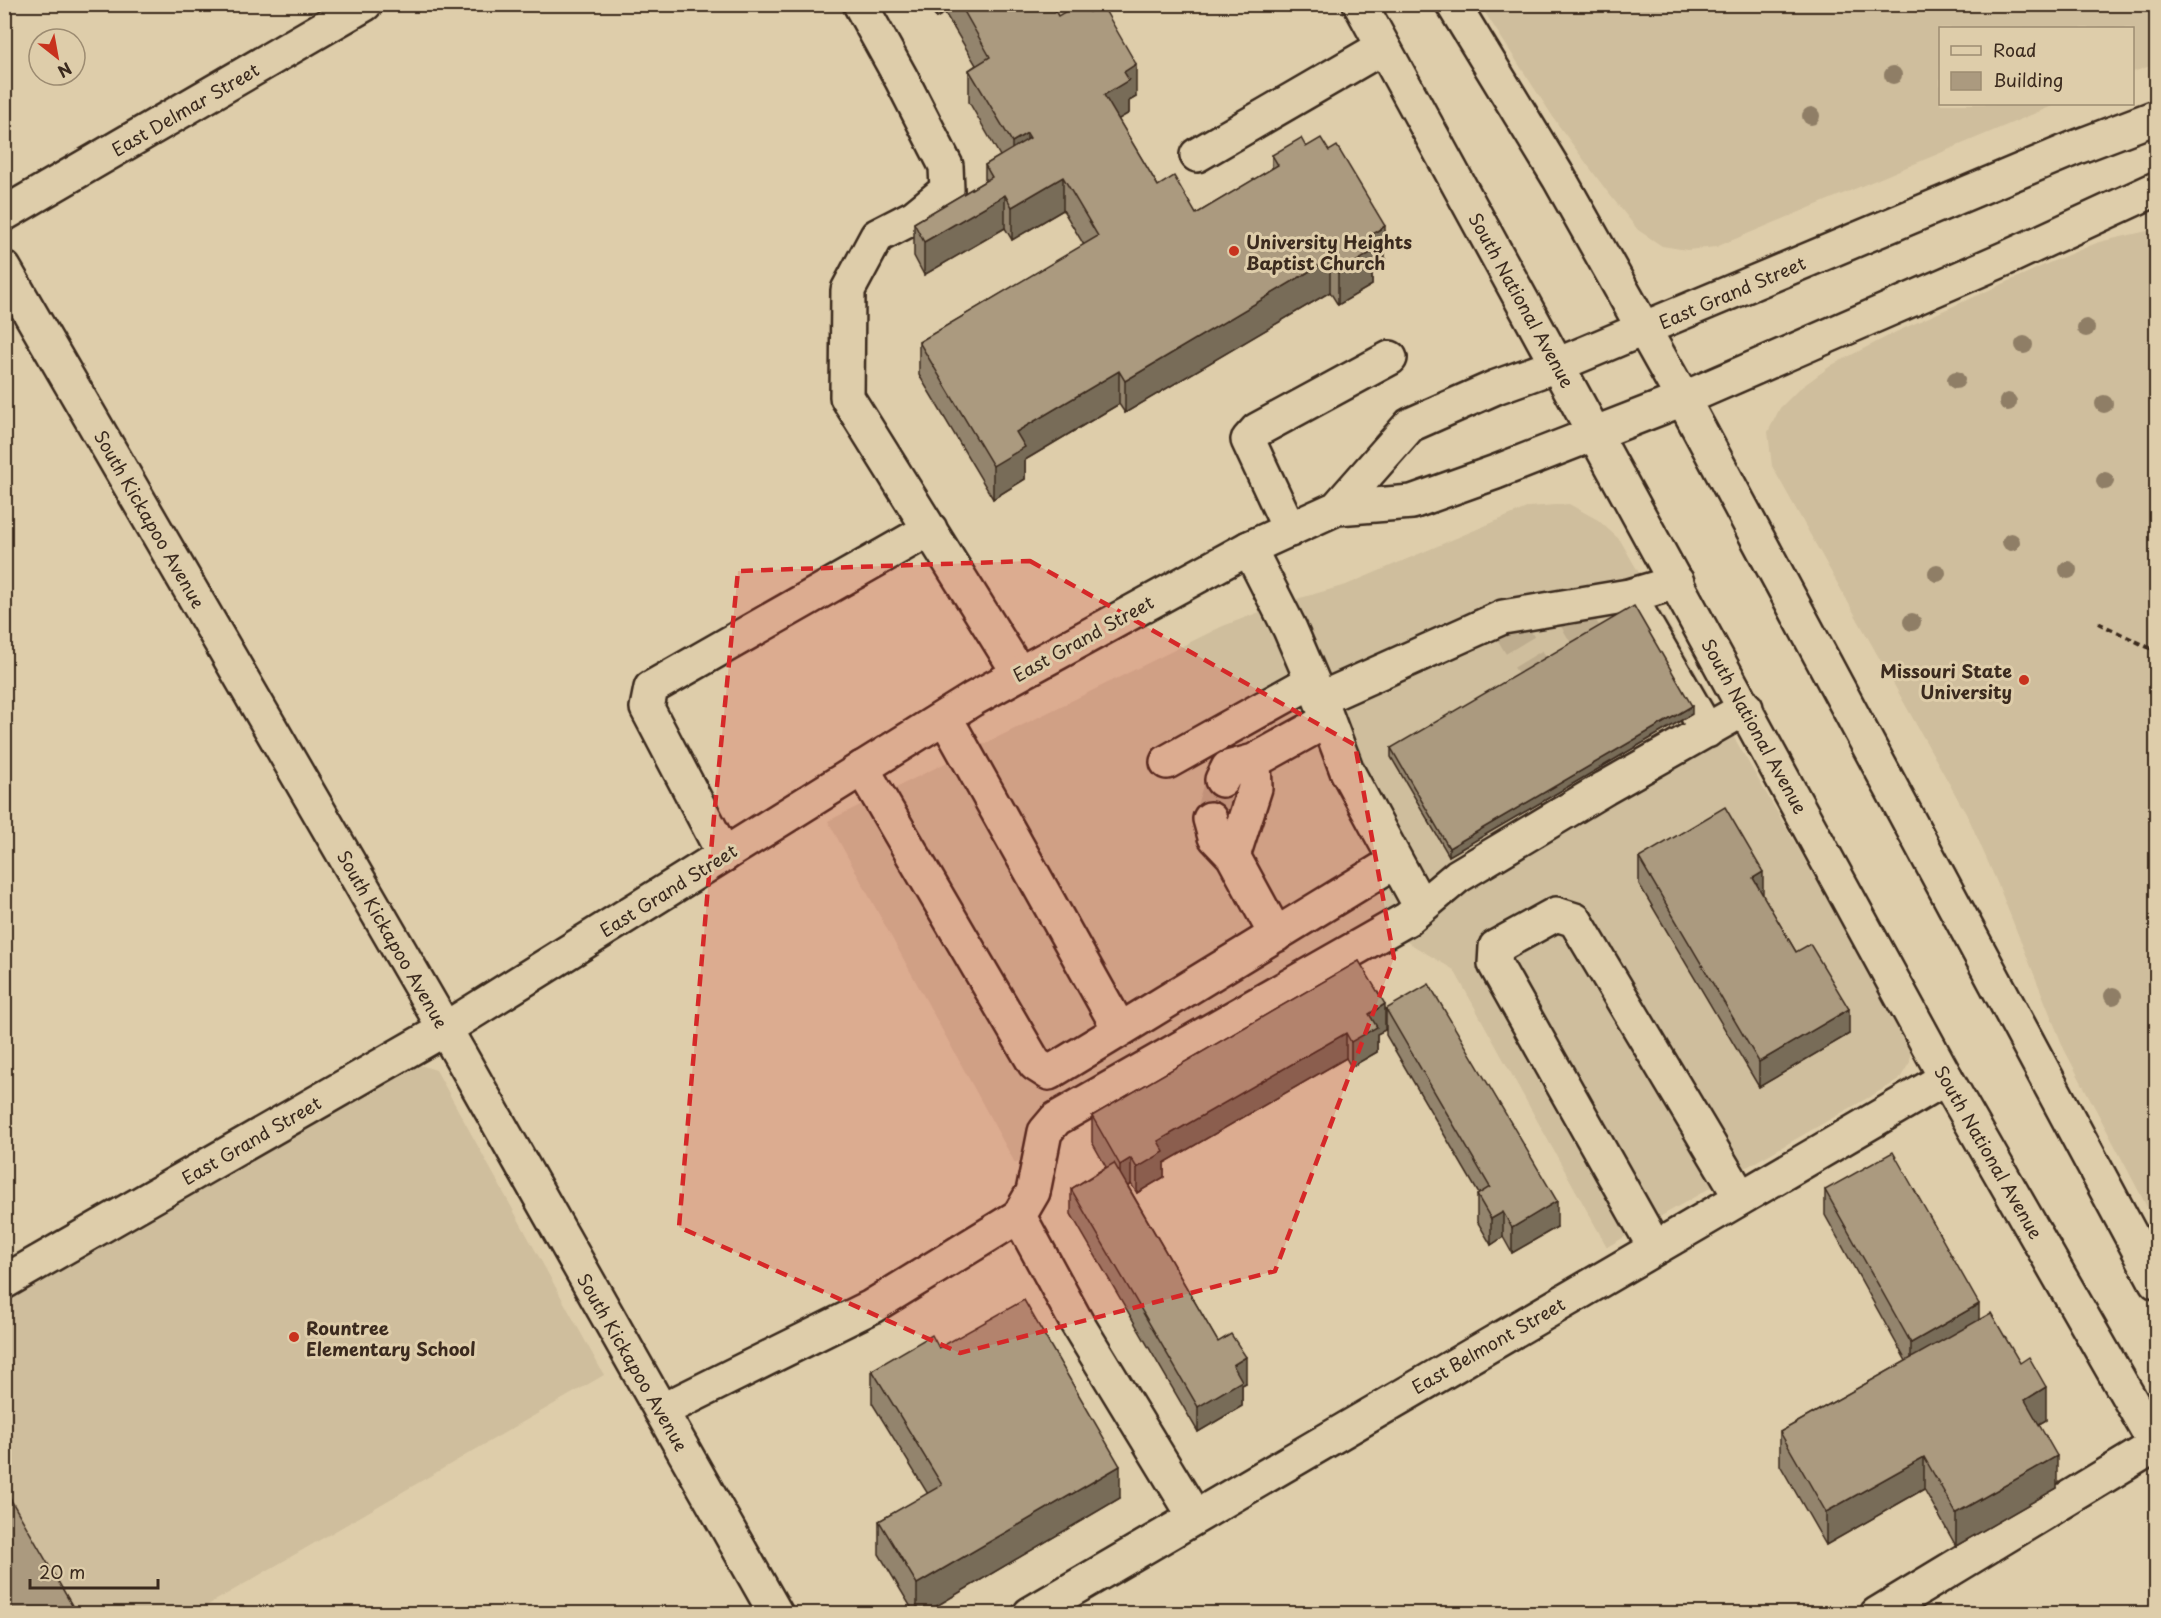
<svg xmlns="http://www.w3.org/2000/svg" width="2161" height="1618" font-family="'Playpen Sans',sans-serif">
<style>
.built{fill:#cfbe9d}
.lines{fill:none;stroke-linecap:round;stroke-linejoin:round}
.minor-tunnel{stroke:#bdac8e;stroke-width:33;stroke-dasharray:33 16;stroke-linecap:butt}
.minor-casing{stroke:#3b2a1e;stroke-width:38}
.major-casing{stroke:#3b2a1e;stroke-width:38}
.path{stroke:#3b2a1e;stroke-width:4;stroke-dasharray:6 4.5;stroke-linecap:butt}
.minor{stroke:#decdaa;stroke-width:33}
.major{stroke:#decdaa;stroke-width:33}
.tree{fill:#8f7e66}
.wall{fill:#93846d;stroke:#3b2a1e;stroke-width:1.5}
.shaded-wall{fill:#786c59;stroke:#3b2a1e;stroke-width:1.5}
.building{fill:#ab9a7f;stroke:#3b2a1e;stroke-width:1.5}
.marked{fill:#d62828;fill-opacity:0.2;stroke:#d62828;stroke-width:4.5;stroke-dasharray:12 8;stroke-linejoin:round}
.poi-dot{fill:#c8321e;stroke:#decdaa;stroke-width:2}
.labels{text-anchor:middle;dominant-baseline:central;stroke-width:6;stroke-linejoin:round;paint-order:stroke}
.street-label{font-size:18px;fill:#3b2a1e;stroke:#decdaa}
.poi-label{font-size:18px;font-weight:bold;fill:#3b2a1e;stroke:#decdaa;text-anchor:start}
</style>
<rect width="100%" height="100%" fill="#decdaa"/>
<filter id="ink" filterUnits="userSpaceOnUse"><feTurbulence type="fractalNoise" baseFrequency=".0167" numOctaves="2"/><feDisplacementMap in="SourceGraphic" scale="12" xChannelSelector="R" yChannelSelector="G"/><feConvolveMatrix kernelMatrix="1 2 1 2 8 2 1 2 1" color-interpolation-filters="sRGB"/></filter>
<g filter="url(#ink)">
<path class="built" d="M 1480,5 L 2156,5 L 2156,64 L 2133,72 L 2132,28 L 1940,28 L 1940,104 L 2057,104 L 1716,247 L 1687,250 L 1662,246 L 1638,230 L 1606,190 L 1559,126 Z
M 2156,229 L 2156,1224 L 2064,1049 L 1999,887 L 1969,819 L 1772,466 L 1768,432 L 1780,408 L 1799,389 L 1832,365 L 1898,331 L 2058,259 L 2099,242 Z
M 1569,504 L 1598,520 L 1620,540 L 1911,1044 L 1910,1062 L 1899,1080 L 1607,1247 L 1454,970 L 1404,940 L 1015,1163 L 828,821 L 1223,626 L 1286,602 L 1346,585 L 1529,507 Z
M 420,1065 L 436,1070 L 604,1375 L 194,1613 L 5,1613 L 4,1299 L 396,1068 Z"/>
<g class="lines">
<path class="minor-tunnel" d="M 1568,606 L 1609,674
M 1503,617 L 1556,705
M 1210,819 L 1222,780"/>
<g class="minor-casing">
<path id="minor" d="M 860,4 L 902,80 L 946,166 L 947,190 L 914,217 L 877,236 L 848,290 L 847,397 L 1019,673
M 1197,155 L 1383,47
M 4,214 L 365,4
M 4,268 L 460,1055 L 776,1614
M 1290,530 L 1248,440 L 1257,430 L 1390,358
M 1249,548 L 1290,629 L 1320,699 L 1347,771 L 1421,907
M 1629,596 L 1707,731
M 1320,699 L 1503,617 L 1629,596 L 1677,582
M 1167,762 L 1312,681
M 862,768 L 1035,1064 L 1049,1073 L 1120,1030 L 945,717
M 1222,780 L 1228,768 L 1254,761 L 1328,720
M 1210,819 L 1215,837 L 1233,856 L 1276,935
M 724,855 L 647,708 L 651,688 L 930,529
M 1233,856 L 1255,788 L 1254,761
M 1120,1030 L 1396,861
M 1019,1216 L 1077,1323 L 1195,1517
M 1655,1248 L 1495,964 L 1496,947 L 1556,914 L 1575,920 L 1741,1198
M 661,1411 L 871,1307 L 1019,1216 L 1033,1192 L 1045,1132 L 1056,1119 L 1407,919 L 1458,876 L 1605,788 L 1746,708
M 1030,1614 L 1946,1078
M 1877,1614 L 2156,1445"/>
</g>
<g class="major-casing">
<path id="major" d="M 1360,4 L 1946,1078 L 2156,1445
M 1453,4 L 1559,178 L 1683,399 L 2156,1282
M 1337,508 L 1410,425 L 1496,387 L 1557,365 L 2077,147 L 2156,117
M 4,1282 L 445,1029 L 973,699 L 1249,548 L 1337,508 L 1412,502 L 1496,472 L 1683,399 L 2011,256 L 2156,189"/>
</g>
<path class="path" d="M 2098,623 L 2156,651"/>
<use href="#minor" class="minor"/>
<use href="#major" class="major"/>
</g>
<g class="tree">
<circle cx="1893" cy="75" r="9"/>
<circle cx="1811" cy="116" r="9"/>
<circle cx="2086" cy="328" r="9"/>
<circle cx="2024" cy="345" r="9"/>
<circle cx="1956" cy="380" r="9"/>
<circle cx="2008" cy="402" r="9"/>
<circle cx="2104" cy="404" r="9"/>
<circle cx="2105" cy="481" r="9"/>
<circle cx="2011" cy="542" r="9"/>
<circle cx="2068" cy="570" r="9"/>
<circle cx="1937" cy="573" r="9"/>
<circle cx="1912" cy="622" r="9"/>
<circle cx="2113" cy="996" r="9"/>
</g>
<path class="wall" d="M 928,4 L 1051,4 L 1058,16 L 1136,97 L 1129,101 L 1129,113 L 1118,119 L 1158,186 L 1196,214 L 1272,169 L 1272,155 L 1306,147 L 1385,259 L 1372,267 L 1372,285 L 1338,305 L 1330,292 L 1125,413 L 1119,404 L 1025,460 L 1025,479 L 993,499 L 919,375 L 919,342 L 1084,245 L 1063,210 L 1012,240 L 1005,228 L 924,275 L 914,256 L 914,223 L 985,181 L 985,165 L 1000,156 L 969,102 L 969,70 L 976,65 L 945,13 L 936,18 Z
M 1692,714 L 1449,856 L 1391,757 L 1391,748 Z
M 1639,858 L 1763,896 L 1796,952 L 1849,1034 L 1759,1087 L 1639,884 Z
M 1359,961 L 1385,1030 L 1377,1034 L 1377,1052 L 1351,1067 L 1346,1058 L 1164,1163 L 1164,1177 L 1137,1193 L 1131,1184 L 1128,1186 L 1218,1342 L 1246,1383 L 1242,1385 L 1242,1406 L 1198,1432 L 1071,1214 L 1071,1189 L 1106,1167 L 1092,1142 L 1092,1116 Z
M 1386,1009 L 1557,1227 L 1512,1253 L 1503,1237 L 1491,1245 L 1477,1221 L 1477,1195 L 1479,1194 L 1386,1035 Z
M 1825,1190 L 1979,1320 L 2046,1420 L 2039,1424 L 2057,1488 L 1956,1546 L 1924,1489 L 1826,1545 L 1780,1465 L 1780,1432 L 1906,1361 L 1825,1215 Z
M 939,1348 L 1120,1498 L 923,1614 L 915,1614 L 879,1554 L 879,1521 L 928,1494 L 872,1403 L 872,1370 Z"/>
<path class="shaded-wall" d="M 936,4 L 945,4 L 945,13 L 936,18 Z
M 1136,64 L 1136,97 L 1129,101 L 1129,113 L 1104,128 L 1104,95 L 1124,72 Z
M 1027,133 L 1027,166 L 1012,175 L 1012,142 Z
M 1063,177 L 1063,210 L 1012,240 L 1012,207 Z
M 1005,195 L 1005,228 L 924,275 L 924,242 Z
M 1385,226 L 1385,259 L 1372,267 L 1372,285 L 1338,305 L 1338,273 L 1364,239 Z
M 1330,259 L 1330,292 L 1125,413 L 1125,381 Z
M 1119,371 L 1119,404 L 1025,460 L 1025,479 L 993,499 L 993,466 L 1016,432 Z
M 1692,706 L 1692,714 L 1449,856 L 1449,848 Z
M 1763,872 L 1763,897 L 1753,878 Z
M 1385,1004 L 1385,1030 L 1377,1034 L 1377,1052 L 1351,1067 L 1351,1042 L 1369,1014 Z
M 1849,1009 L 1849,1034 L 1759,1087 L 1759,1062 Z
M 1346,1033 L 1346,1058 L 1164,1163 L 1164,1177 L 1137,1193 L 1137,1168 L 1158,1141 Z
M 1131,1158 L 1131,1184 L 1120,1191 L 1120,1165 Z
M 1557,1201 L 1557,1227 L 1512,1253 L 1512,1228 Z
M 1503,1212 L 1503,1237 L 1491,1245 L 1491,1219 Z
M 1979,1304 L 1979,1329 L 1911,1368 L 1911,1343 Z
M 1246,1357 L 1246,1383 L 1242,1385 L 1242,1406 L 1198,1432 L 1198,1407 L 1233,1365 Z
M 2046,1387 L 2046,1420 L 2025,1432 L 2025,1400 Z
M 2057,1456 L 2057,1488 L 1956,1546 L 1956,1513 Z
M 1924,1457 L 1924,1489 L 1826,1545 L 1826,1512 Z
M 1120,1466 L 1120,1498 L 923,1614 L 917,1614 L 917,1584 Z
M 73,1607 L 73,1614 L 61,1614 Z"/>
<path class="building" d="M 960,4 L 1051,4 L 1058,16 L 1078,4 L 1086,4 L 1090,12 L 1102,5 L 1136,64 L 1124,72 L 1129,80 L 1104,95 L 1158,186 L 1174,176 L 1196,214 L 1278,165 L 1272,155 L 1301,138 L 1306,147 L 1321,138 L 1329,151 L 1337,146 L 1385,226 L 1364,239 L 1372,252 L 1338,273 L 1330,259 L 1125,381 L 1119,371 L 1016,432 L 1025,447 L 993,466 L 919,342 L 1098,236 L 1063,177 L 1012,207 L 1005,195 L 924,242 L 914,223 L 992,177 L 985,165 L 1030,138 L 1027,133 L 1012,142 L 969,70 L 990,57 Z
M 1634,606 L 1692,706 L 1449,848 L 1391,748 Z
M 1725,807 L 1763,872 L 1753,878 L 1796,952 L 1810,944 L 1849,1009 L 1759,1062 L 1639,858 Z
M 1359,961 L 1385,1004 L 1369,1014 L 1377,1027 L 1351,1042 L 1346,1033 L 1158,1141 L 1164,1152 L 1137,1168 L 1131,1158 L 1120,1165 L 1092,1116 Z
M 1429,984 L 1557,1201 L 1512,1228 L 1503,1212 L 1491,1219 L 1477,1195 L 1490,1187 L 1386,1009 Z
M 1893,1152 L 1979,1304 L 1911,1343 L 1825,1190 Z
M 1114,1163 L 1218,1342 L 1231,1334 L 1246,1357 L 1233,1365 L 1242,1381 L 1198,1407 L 1071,1189 Z
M 1024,1300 L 1120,1466 L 917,1584 L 879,1521 L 942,1485 L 872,1370 L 932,1335 L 939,1348 Z
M 1991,1313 L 2020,1363 L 2029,1357 L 2046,1387 L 2025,1400 L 2057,1456 L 1956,1513 L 1924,1457 L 1826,1512 L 1780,1432 Z
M 4,1488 L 73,1607 L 61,1614 L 4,1614 Z"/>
</g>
<path class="marked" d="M 1030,561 L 1355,745 L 1394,958 L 1275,1271 L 960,1353 L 679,1227 L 714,817 L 738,571 Z"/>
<g class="poi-dot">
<circle cx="1234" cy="251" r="6"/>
<circle cx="2024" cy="680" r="6"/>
<circle cx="294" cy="1337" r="6"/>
</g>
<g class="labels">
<g class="street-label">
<text transform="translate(185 109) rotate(-30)">East Delmar Street</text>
<text transform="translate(1732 292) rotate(-23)">East Grand Street</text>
<text transform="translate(1522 300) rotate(61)">South National Avenue</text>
<text transform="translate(150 519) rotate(60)">South Kickapoo Avenue</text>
<text transform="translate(1083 638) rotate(-29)">East Grand Street</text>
<text transform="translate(1755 726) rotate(61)">South National Avenue</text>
<text transform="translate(668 890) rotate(-32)">East Grand Street</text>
<text transform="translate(393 939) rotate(60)">South Kickapoo Avenue</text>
<text transform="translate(251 1140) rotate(-30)">East Grand Street</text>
<text transform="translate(1989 1152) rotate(60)">South National Avenue</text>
<text transform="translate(1488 1345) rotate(-30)">East Belmont Street</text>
<text transform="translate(633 1362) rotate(60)">South Kickapoo Avenue</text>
</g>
<g class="poi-label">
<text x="1246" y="241">University Heights<tspan x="1246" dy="21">Baptist Church</tspan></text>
<text x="2012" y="670" text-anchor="end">Missouri State<tspan x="2012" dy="21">University</tspan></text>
<text x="306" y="1327">Rountree<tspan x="306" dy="21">Elementary School</tspan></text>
</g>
</g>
<rect width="2161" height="1618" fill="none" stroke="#decdaa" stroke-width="24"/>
<rect x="12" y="12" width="2137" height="1594" fill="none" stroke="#3b2a1e" stroke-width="2" filter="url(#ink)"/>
<rect x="1939" y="27" width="195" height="78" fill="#decdaa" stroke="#9d8c72" stroke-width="1.5"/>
<rect x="1951" y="46" width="30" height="9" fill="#decdaa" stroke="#9d8c72" stroke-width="1.5"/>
<text x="1993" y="57" font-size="18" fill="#3b2a1e">Road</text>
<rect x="1951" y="72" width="30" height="18" fill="#ab9a7f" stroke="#9d8c72" stroke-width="1.5"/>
<text x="1993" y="87" font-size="18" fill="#3b2a1e">Building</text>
<g transform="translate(57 57) rotate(149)"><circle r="28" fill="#decdaa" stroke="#9d8c72" stroke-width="1.5"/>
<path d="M0-4.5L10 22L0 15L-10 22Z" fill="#c8321e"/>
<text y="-9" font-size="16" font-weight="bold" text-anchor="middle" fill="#3b2a1e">N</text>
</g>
<path d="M30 1579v9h128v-9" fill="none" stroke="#3b2a1e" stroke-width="3"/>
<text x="39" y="1579" font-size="18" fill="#3b2a1e" stroke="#decdaa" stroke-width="4.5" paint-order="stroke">20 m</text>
</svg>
